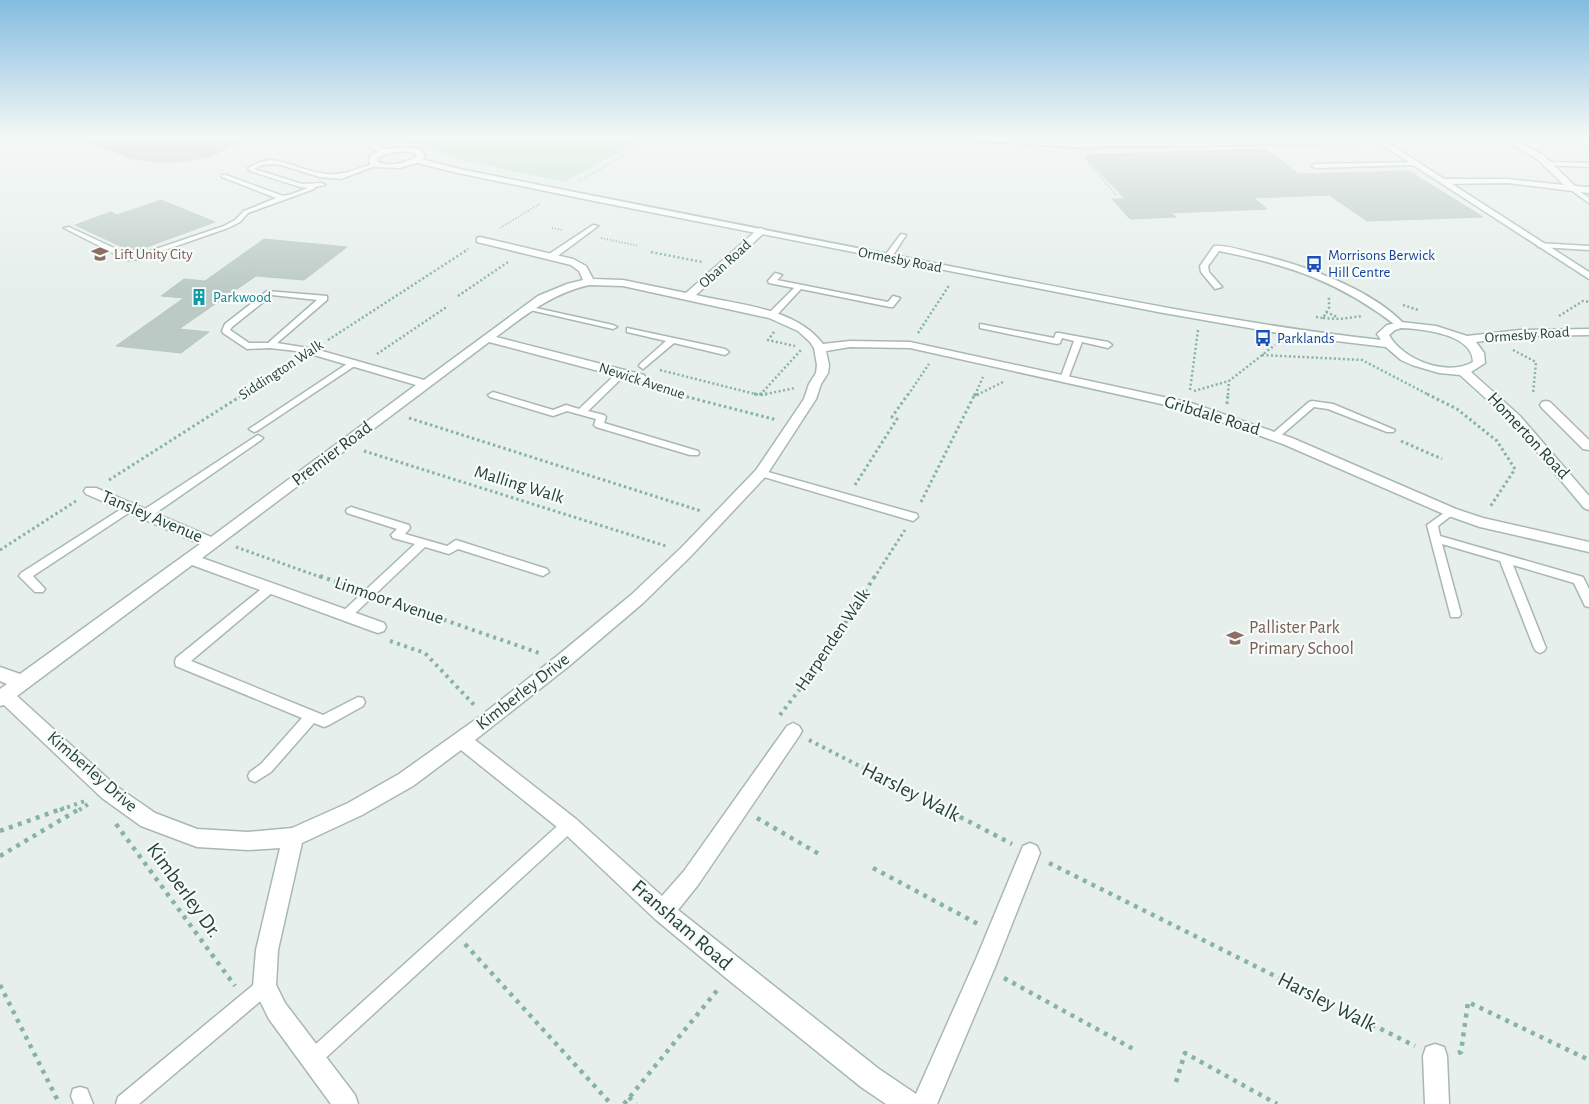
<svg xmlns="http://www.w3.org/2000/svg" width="1589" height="1104" font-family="'Alegreya Sans',sans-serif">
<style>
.green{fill:#bfe0c8}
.building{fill:#bbcac4;stroke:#b8c9c2}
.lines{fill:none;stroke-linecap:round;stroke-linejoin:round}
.lane-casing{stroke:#a8b8b2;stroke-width:3}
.street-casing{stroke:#a8b8b2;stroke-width:3}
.secondary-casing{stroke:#a4bbb3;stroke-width:3}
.path-far4{stroke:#86b3a5;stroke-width:2;stroke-dasharray:1 2;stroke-linecap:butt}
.path-far3{stroke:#86b3a5;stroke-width:2.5;stroke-dasharray:2 2.5;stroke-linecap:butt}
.path-far2{stroke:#86b3a5;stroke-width:3;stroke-dasharray:2.5 3;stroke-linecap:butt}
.path-far1{stroke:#86b3a5;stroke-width:4;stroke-dasharray:3 4.5;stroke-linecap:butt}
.path{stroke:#86b3a5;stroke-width:4.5;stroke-dasharray:4 5.5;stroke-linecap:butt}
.lane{fill:#fff;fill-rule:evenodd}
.street{fill:#fff;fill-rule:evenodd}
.secondary{fill:#fff;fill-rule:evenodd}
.labels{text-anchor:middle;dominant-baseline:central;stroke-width:4.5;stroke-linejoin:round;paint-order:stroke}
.far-education-label{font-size:15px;fill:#785e54;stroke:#f7fbf9;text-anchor:start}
.far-transit-label{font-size:15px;fill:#164399;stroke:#f7fbf9;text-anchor:start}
.far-street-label{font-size:15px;fill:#24423a;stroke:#f7fbf9}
.far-culture-label{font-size:15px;fill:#0d838f;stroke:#f7fbf9;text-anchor:start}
.street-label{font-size:18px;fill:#24423a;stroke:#f7fbf9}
.education-label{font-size:18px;fill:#785e54;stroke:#f7fbf9;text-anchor:start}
.near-street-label{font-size:21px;fill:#24423a;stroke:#f7fbf9}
</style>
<rect width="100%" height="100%" fill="#e6efeb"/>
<path class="green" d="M 393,137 L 647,137 L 564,182 L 462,160 Z"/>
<path class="building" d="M 77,137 L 251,137 L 210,157 L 175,162 L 154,162 L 129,158 Z
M 1265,149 L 1299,174 L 1409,171 L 1483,217 L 1367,221 L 1329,195 L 1254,198 L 1267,209 L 1171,213 L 1176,217 L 1130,219 L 1112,199 L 1125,199 L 1084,155 Z
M 161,200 L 215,222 L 133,252 L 75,225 L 111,212 L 117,215 Z
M 264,239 L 347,247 L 304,280 L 256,276 L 179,329 L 209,332 L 181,353 L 116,346 L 184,298 L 161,296 L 184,279 L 205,281 Z"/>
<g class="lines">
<g class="lane-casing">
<path id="lane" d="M 269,160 C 289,161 306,172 326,174 C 344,176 358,168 375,163 L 378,165 L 341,179 L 320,177 L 277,164 L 262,165 L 254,169 L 302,184 L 322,183 L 325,185 L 315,187 L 314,189 L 248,213 L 240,222 L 228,228 L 139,259 L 127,260 L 64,228 L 69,227 L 131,256 L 138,255 L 224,226 L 235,220 L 244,211 L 276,198 L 222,177 L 222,175 L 226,175 L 283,196 L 292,194 L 308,188 L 300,187 L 250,171 L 248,168 L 258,163 Z
M 1417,162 L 1418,163 L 1415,165 L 1315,168 L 1312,166 L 1315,164 Z
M 1547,162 L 1589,163 L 1589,167 L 1545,165 L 1545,163 Z
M 1571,188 L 1575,188 L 1589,198 L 1589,203 L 1571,190 Z
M 593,225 L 598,226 L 555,258 L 549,258 L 549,254 Z
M 901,234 L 906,235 L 890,260 L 884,260 L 883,258 Z
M 1538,243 L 1589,246 L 1589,250 L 1541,247 L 1538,247 Z
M 1214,246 C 1226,245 1241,250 1252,253 C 1301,264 1371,288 1405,325 L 1398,327 C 1340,282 1290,265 1219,251 L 1208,266 L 1209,272 L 1222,287 L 1215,289 L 1201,272 L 1200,266 Z
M 775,273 L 782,275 L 777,280 L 888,302 L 893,296 L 900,298 L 893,307 L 890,307 L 801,289 L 775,317 L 769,317 L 769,313 L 794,288 L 769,283 L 768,281 Z
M 267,291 L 327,296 L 327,300 L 277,343 L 314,349 L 314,353 L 270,348 L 247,349 L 223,333 L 222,331 L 225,324 ZM 272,295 L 317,300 L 268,343 L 249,343 L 230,330 L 232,327 Z
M 527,306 L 613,325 L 617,327 L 613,329 L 530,310 L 526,308 Z
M 980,324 L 1054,338 L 1056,333 L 1059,333 L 1108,342 L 1112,345 L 1108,348 L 1082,342 L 1068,379 L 1064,382 L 1060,379 L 1074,341 L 1062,338 L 1060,343 L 1057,344 L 980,328 Z
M 627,328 L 725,349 L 729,352 L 725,355 L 674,343 L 643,369 L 639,366 L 640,364 L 666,341 L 627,332 Z
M 353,360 L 356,361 L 356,365 L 257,431 L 254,432 L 249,429 Z
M 622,370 L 626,373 L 625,375 L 588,411 L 604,415 L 606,417 L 604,423 L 698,451 L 699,453 L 698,455 L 690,455 L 596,427 L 594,425 L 596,419 L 567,411 L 553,416 L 490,397 L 488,395 L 493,392 L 553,410 L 566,405 L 579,409 L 619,371 Z
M 1312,401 L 1333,404 L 1395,430 L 1393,432 L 1387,432 L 1328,409 L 1314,407 L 1278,438 L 1272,438 L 1270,436 L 1272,434 L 1309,402 Z
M 258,435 L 263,438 L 261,440 L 150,517 L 142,517 L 141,514 L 142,511 Z
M 761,470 L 917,514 L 918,517 L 913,521 L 757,475 L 756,473 Z
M 129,504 L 133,506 L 134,508 L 133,510 L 33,576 L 45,589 L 43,592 L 35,592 L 19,576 L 21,573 Z
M 351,507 L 409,525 L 410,528 L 405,534 L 447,546 L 456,540 L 547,569 L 549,572 L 543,576 L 458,549 L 449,554 L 425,547 L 349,619 L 341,619 L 339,616 L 341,613 L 415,544 L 393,538 L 391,535 L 397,529 L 347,513 L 346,511 L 347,509 Z
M 1451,508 L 1456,512 L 1438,526 L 1440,536 L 1583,577 L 1589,589 L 1589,607 L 1585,606 L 1574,583 L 1513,565 L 1546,648 L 1544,651 L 1540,653 L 1536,651 L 1534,648 L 1500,561 L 1442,544 L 1461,614 L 1459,617 L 1451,617 L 1427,525 Z
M 269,585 L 273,586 L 275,589 L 273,592 L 191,661 L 323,715 L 358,697 L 363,698 L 365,702 L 363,706 L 329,725 L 324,727 L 314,723 L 271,772 L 255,782 L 250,780 L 248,776 L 250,772 L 261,764 L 302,718 L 176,666 L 175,662 L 176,658 L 265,586 Z
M 569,818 L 574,820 L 576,825 L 574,830 L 319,1064 L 313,1067 L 307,1064 L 304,1058 L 307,1052 L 564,820 Z
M 264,978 L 270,981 L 273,987 L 270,993 L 139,1104 L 116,1104 L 118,1097 L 258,981 Z
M 80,1087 L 87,1089 L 93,1104 L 74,1104 L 71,1096 L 73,1089 Z"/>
</g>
<g class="street-casing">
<path id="street" d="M 946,137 L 984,137 L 1074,143 L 1380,139 L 1384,141 L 1380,143 L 1074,147 L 950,139 Z
M 1500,137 L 1509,137 L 1543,155 L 1575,186 L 1589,187 L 1589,193 L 1508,183 L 1443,184 L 1443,180 L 1446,179 L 1508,179 L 1564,185 L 1537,159 Z
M 761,228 L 766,231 L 764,233 L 696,295 C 738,305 795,307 823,344 L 850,341 L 910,342 L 1191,403 L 1292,438 L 1456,509 L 1483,518 L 1589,542 L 1589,552 L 1480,527 L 1446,515 L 1283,444 L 1184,409 L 910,348 L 850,347 L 826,351 L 829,365 L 828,373 L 821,384 L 816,399 L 766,476 L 691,556 L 643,603 L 569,666 L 475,740 L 576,819 L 662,896 L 684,871 L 787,726 L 793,723 L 799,726 L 802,731 L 799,736 L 698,885 L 678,910 L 879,1069 L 916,1094 L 976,959 L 1023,846 L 1030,843 L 1037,846 L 1040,853 L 995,967 L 937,1104 L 886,1104 L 861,1087 L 726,978 L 655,919 L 562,831 L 461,750 L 413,786 L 362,815 L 302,843 L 278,950 L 276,985 L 285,1003 L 355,1095 L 358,1104 L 331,1104 L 269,1019 L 253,987 L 256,950 L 280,848 L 248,850 L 197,847 L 141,826 L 102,798 L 4,705 L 0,706 L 0,689 L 7,684 L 0,681 L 0,667 L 20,674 L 200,544 L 86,494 L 84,491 L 86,488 L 96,488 L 211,537 L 416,385 L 307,353 L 305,351 L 307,349 L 315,349 L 424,380 L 538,296 L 567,284 L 583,280 L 579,271 L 571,265 L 477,242 L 477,238 L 480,237 L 573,259 L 586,266 L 593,279 L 623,280 L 686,293 L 758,229 ZM 589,285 L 623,286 L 769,318 L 798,331 L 810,342 L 814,348 L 817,365 L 816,373 L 809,384 L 804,399 L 756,470 L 681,548 L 631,595 L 557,656 L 482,715 L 399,774 L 348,803 L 292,828 L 248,832 L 197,829 L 155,813 L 116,786 L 17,696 L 192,565 L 372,631 L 378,633 L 384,631 L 386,627 L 384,623 L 202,558 L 489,342 L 640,382 L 644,381 L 646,378 L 644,375 L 496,337 C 527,314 551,294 589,285 Z
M 1546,401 L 1550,402 L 1589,440 L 1589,450 L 1583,449 L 1542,408 L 1540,405 L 1542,402 Z
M 1435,1044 L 1444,1047 L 1447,1056 L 1449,1104 L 1425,1104 L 1423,1056 L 1426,1047 Z"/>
</g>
<g class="secondary-casing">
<path id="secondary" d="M 355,137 L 364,137 L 385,149 L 404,147 L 421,149 L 425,156 L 422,159 L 459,169 C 639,205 819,241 1000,276 C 1126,300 1253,326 1381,340 L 1377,334 L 1387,325 L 1401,322 L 1436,326 L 1467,336 L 1520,330 L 1589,329 L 1589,335 L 1520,336 L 1476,342 L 1484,353 L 1485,363 L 1471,372 L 1520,416 L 1589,496 L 1589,510 L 1584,508 L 1512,422 L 1460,375 L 1439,373 L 1412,365 L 1401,360 L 1386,347 L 1295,336 L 1158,312 L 599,202 L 458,173 L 417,163 L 400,168 L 375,167 L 372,167 L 369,161 L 371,155 L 378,152 ZM 404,151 L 415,153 L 417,156 C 407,163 387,168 377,161 L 378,158 L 386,154 ZM 1401,328 C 1423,329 1473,334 1473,362 C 1447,377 1403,360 1389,335 L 1395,330 Z
M 1370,137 L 1379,137 L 1589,272 L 1589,279 Z"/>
</g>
<path class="path-far4" d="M 265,143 L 284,137
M 1086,159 L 1116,195
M 579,181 L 657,137
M 500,228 L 541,203
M 552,228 L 563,230
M 601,238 L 639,246
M 465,251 L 469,248"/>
<path class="path-far3" d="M 651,252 L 702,262
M 458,296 L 508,262
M 1403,305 L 1418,310
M 1326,312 L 1337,317
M 1559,316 L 1583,301 L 1589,302
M 1316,317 L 1323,318 L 1329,308 L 1329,296
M 1323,318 L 1340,319 L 1362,316
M 774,332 L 768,340 L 795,346
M 918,333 L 950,284
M 328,340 L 467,250
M 1513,350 L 1536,362 L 1533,394
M 377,354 L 448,306
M 1262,355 L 1362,360 L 1429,395
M 660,370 L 759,395
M 655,388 L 681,395
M 1190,390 L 1198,330
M 1194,391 L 1229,381
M 242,395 L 293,362
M 760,395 L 801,350
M 761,395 L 795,388
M 908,395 L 929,364
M 975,395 L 983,377
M 977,395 L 1003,382
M 1228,395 L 1229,381 L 1275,345"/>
<path class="path-far2" d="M 676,394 L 777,420
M 754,394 L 767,394
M 1427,394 L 1457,409 L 1497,441 L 1515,469 L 1490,507
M 760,395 L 761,394
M 974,396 L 975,394
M 1227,404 L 1228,394
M 409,418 L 701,511
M 1401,441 L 1442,459
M 364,451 L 666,546
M 109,480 L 244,394
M 855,485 L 897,419 L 892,417 L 908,394
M 921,502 L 974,396 L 979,394
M 236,547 L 323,578
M 0,550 L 76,501
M 874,578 L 905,530"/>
<path class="path-far1" d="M 320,576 L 350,587
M 387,600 L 542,654
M 390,641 L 425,653 L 476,707
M 780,715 L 819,664 L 875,576
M 809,740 L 945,810
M 60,810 L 88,800
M 79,810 L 90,803"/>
<path class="path" d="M 943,808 L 1012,844
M 757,818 L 819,854
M 116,824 L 235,986
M 0,831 L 64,808
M 0,856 L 81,808
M 1049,863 L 1415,1046
M 873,868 L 978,924
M 465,944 L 611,1104
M 1004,978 L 1135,1050
M 0,985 L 59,1103
M 1458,1053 L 1461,1052 L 1468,1002 L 1589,1060
M 1176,1082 L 1185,1053 L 1277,1104
M 629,1097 L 636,1104
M 624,1104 L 719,988"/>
<use href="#lane" class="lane"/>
<use href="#street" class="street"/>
<use href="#secondary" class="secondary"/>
</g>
<linearGradient id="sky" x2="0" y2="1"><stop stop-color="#84bce0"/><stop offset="0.47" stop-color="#f4f8f6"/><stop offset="1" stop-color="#f4f8f6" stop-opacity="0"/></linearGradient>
<rect width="1589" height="291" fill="url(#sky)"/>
<defs>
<g id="school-bare" transform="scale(1.35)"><path d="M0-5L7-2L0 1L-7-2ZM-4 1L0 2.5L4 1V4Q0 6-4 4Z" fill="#8d6e63" stroke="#f7fbf9" stroke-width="2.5" paint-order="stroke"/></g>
<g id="bus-bare" transform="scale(1.35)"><path d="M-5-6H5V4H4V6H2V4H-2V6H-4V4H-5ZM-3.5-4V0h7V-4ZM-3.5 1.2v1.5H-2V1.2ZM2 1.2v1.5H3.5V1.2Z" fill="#1a4fb4" stroke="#f7fbf9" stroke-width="2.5" paint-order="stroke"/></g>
<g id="building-bare" transform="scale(1.35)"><path d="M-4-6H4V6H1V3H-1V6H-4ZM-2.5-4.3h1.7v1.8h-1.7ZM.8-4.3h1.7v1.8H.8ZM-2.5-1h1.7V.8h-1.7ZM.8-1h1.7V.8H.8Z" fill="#0f9aa8" stroke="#f7fbf9" stroke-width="2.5" paint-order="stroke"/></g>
</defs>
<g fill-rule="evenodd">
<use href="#school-bare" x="100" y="254"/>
<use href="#bus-bare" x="1314" y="264"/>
<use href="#building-bare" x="199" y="297"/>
<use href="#bus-bare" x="1263" y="338"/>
<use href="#school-bare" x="1235" y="638"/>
</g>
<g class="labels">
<g class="far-education-label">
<text x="114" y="254">Lift Unity City</text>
</g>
<g class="far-transit-label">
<text x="1328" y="255">Morrisons Berwick<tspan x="1328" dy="17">Hill Centre</tspan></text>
<text x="1277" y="338">Parklands</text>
</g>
<g class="far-street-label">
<text transform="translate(900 260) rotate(11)">Ormesby Road</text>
<text transform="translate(725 264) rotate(-42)">Oban Road</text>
<text transform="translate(1527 335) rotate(-4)">Ormesby Road</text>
<text transform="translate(281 370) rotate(-33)">Siddington Walk</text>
<text transform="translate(642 381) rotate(18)">Newick Avenue</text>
</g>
<g class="far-culture-label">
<text x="213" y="297">Parkwood</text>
</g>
<g class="street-label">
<text transform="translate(1212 416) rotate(17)">Gribdale Road</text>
<text transform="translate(1528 436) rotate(47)">Homerton Road</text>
<text transform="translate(332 454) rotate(-37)">Premier Road</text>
<text transform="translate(519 485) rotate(17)">Malling Walk</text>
<text transform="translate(152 517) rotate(23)">Tansley Avenue</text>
<text transform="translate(389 601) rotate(19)">Linmoor Avenue</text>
<text transform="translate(833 640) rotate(-56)">Harpenden Walk</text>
<text transform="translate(523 692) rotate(-38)">Kimberley Drive</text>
<text transform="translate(92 772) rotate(41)">Kimberley Drive</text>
</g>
<g class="education-label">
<text x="1249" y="628">Pallister Park<tspan x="1249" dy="21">Primary School</tspan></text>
</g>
<g class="near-street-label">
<text transform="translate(911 792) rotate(27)">Harsley Walk</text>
<text transform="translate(184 890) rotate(54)">Kimberley Dr.</text>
<text transform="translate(682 925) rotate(41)">Fransham Road</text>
<text transform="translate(1327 1002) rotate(27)">Harsley Walk</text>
</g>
</g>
</svg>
